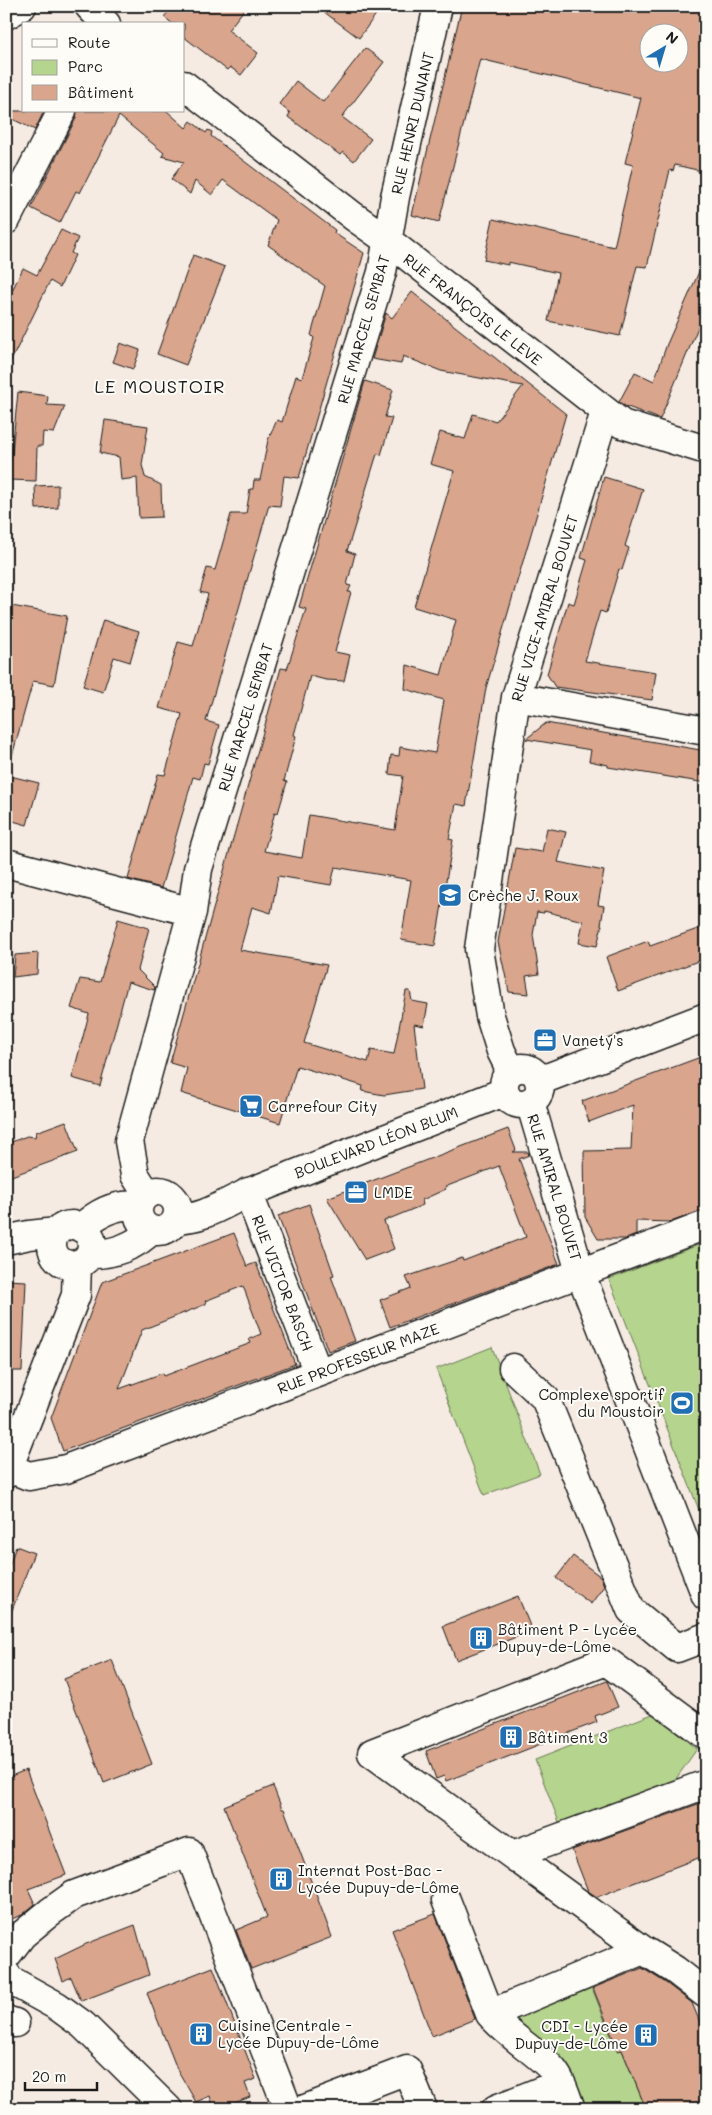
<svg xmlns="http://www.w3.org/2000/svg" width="712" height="2115" font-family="Mali,sans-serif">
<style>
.green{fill:#b5d48d;stroke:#687854}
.building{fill:#d9a58d;stroke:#1c1c1c;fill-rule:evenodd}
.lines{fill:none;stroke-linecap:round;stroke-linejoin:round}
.minor-casing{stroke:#1c1c1c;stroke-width:31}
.major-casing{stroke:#1c1c1c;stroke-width:31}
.minor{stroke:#fdfcf7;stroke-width:28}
.major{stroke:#fdfcf7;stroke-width:28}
.labels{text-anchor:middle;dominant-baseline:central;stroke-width:4;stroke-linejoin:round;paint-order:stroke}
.street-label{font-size:15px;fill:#1c1c1c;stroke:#fdfcf7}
.poi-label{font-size:15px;fill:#1c1c1c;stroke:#fdfcf7;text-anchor:start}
.quarter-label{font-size:18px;letter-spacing:1px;fill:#1c1c1c;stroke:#fdfcf7}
</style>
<rect width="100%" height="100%" fill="#f6ebe2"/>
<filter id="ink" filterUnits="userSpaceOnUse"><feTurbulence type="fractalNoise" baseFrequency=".02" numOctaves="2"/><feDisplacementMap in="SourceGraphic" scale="10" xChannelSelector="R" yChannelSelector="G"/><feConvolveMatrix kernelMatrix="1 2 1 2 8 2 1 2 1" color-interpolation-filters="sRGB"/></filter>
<g filter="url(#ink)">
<path class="green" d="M 706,1242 L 706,1528 L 609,1279 Z
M 492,1347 L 540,1474 L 484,1495 L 436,1369 Z
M 655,1713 L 697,1749 L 673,1783 L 561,1827 L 535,1760 Z
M 592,1988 L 617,2051 L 622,2050 L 646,2109 L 580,2109 L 509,2021 Z"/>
<path class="building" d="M 173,6 L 247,6 L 228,30 L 258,53 L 241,75 L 230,67 L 227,70 L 184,37 L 184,24 L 173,24 L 164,17 Z
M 316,6 L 382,6 L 359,38 Z
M 462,6 L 706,6 L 706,172 L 675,165 L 673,171 L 670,170 L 647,267 L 637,266 L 620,336 L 548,321 L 558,273 L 508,262 L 508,265 L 484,260 L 493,219 L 614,247 L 633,165 L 625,163 L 641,98 L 480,59 L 439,222 L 412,215 ZM 650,32 L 680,32 L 680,62 L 650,62 Z
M 365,48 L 384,62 L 342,117 L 371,139 L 354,161 L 343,152 L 340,155 L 288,117 L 290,113 L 279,104 L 296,81 L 323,102 Z
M 6,111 L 44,111 L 35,130 L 6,116 Z
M 77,111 L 167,111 L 186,128 L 191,121 L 206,133 L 208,130 L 212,132 L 211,136 L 335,230 L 334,233 L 364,253 L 299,478 L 284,476 L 280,506 L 269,505 L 206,721 L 219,725 L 208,764 L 204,763 L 200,779 L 193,777 L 161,888 L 128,879 L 158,774 L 165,775 L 182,714 L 159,708 L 178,642 L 193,646 L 208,594 L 200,592 L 207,568 L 215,570 L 231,514 L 246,514 L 250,489 L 253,489 L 254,480 L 260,480 L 268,440 L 277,420 L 282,422 L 296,376 L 302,378 L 314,338 L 311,335 L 325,286 L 268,245 L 277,220 L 223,180 L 212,195 L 195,181 L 190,194 L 171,179 L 184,162 L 162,156 L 164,153 L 119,116 L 80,193 L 76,191 L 60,223 L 31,208 L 76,118 Z
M 61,230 L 78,238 L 71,253 L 75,255 L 60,287 L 50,281 L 6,371 L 6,303 L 23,268 L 37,275 Z
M 193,255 L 225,267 L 186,365 L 157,354 Z
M 706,256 L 706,308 L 660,419 L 625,406 L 619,402 L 635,372 L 654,381 L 667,344 Z
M 412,292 L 566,414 L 486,688 L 466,806 L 456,804 L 449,839 L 453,840 L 435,946 L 401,940 L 411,880 L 335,867 L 331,885 L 278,876 L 271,913 L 252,907 L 240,950 L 327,965 L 304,1043 L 368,1062 L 371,1050 L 394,1054 L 406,991 L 410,991 L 412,1001 L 428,1004 L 424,1026 L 414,1024 L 422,1089 L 384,1095 L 362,1091 L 363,1086 L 297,1066 L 280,1123 L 181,1093 L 187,1068 L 170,1063 L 281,668 L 287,669 L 306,609 L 299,607 L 365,381 L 393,390 L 385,417 L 392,418 L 381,455 L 377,454 L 347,551 L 355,554 L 347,585 L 351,586 L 348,592 L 351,592 L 335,652 L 350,655 L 344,681 L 326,680 L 310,676 L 294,735 L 296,736 L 284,781 L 287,782 L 278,813 L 275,812 L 264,851 L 302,858 L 309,815 L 395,830 L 403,776 L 389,774 L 391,755 L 399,756 L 400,747 L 435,753 L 444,700 L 405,689 L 407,665 L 441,675 L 456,620 L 414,607 L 454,471 L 430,464 L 440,432 L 465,439 L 473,414 L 496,421 L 523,386 L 441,371 L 403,356 L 401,364 L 372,359 L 386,313 L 392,318 Z
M 120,343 L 140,350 L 133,369 L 113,362 Z
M 18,392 L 48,396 L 47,405 L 65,406 L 54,433 L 43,432 L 42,446 L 37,446 L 36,481 L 9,480 Z
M 105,420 L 148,426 L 142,465 L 145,477 L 161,485 L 162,517 L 139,518 L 137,478 L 121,480 L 119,457 L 100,453 Z
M 604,477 L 643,489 L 625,546 L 629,548 L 622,570 L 619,569 L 606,613 L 600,611 L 585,661 L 656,672 L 652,700 L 555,687 L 547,674 L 568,602 L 574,604 L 587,560 L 581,558 Z
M 58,485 L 58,508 L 36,509 L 35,486 Z
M 6,605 L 67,616 L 54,685 L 33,681 L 12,756 L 6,755 Z
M 103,620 L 139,631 L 130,662 L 114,657 L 103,692 L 83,686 Z
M 546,723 L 706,751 L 706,783 L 608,767 L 608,765 L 589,761 L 591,750 L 526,739 Z
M 6,775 L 39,783 L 27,825 L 6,819 Z
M 547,828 L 566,832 L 558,862 L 604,871 L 598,905 L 604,906 L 601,925 L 602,925 L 597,946 L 579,943 L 583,921 L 544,911 L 544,913 L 537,912 L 533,935 L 539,974 L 526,976 L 529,994 L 509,992 L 498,942 L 515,848 L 542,852 Z
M 118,919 L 149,928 L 138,970 L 155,987 L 154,990 L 128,982 L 100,1086 L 72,1078 L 89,1014 L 71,1008 L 80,979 L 100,982 Z
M 706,926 L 706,958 L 618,991 L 606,957 L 648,941 L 650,946 Z
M 38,953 L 37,974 L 13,977 L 15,955 Z
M 706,1055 L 706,1209 L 671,1222 L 636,1221 L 636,1235 L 626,1239 L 598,1239 L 585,1217 L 584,1151 L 631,1150 L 633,1105 L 589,1122 L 582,1101 Z
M 66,1121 L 78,1152 L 6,1178 L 6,1144 L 27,1136 L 35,1137 L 36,1132 Z
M 508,1129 L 516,1150 L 513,1152 L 528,1152 L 529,1155 L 519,1159 L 559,1264 L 390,1327 L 380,1300 L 411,1288 L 406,1277 L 462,1258 L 463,1261 L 526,1237 L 499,1166 L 445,1187 L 446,1189 L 422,1200 L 423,1205 L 384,1221 L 394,1249 L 365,1260 L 327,1198 Z
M 309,1204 L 334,1275 L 331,1276 L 355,1341 L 328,1351 L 278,1216 Z
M 234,1233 L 247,1266 L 256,1263 L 295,1364 L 63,1451 L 51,1418 L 102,1282 ZM 243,1286 L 261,1334 L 249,1339 L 251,1343 L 164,1376 L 163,1373 L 119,1389 L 142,1330 L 206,1304 L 205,1301 Z
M 6,1280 L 26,1281 L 22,1371 L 6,1371 Z
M 16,1546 L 34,1553 L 9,1618 L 6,1617 L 6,1575 Z
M 573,1556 L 601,1577 L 604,1586 L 591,1604 L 556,1578 Z
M 518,1596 L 532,1631 L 456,1660 L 443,1626 Z
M 112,1660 L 152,1764 L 104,1783 L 64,1679 Z
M 607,1681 L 618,1707 L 595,1716 L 597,1722 L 446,1781 L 444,1776 L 436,1779 L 426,1751 Z
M 26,1770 L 66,1875 L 28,1889 L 35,1904 L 22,1915 L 6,1921 L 6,1778 Z
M 273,1786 L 282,1809 L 284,1809 L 332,1937 L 251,1969 L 236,1930 L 267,1917 L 224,1806 Z
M 706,1801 L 706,1855 L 597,1897 L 588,1891 L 572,1850 Z
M 435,1914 L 475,2019 L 432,2036 L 392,1930 Z
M 135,1925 L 149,1975 L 81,2001 L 71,1977 L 63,1981 L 55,1959 L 86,1944 Z
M 213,1967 L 256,2079 L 245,2083 L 250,2097 L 219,2109 L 214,2109 L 210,2096 L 196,2102 L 177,2069 L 147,1993 Z
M 642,1968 L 666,1983 L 692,2003 L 706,2037 L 706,2109 L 646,2109 L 622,2050 L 618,2051 L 593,1988 Z"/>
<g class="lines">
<g class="minor-casing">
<path id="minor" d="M 89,6 L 106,24
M 6,15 L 22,6
M 184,85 L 353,216 L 387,240 L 622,424 L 706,450
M 6,220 L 62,111
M 516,697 L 706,731
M 6,863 L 192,912
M 511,1071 L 501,1051 L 490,1016 L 479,949 L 516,697 L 605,412
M 530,1102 L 580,1272 L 706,1596
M 248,1192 L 318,1373
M 147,1194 L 135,1175 L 129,1141 L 192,912 L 198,869 L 382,272 L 395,197 L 438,6
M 513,1368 L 545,1398 L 631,1610 L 677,1648 L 706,1637
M 9,1468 L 29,1476 L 66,1469 L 706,1225
M 6,1474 L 76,1295 L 77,1264
M 513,1855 L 706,1784
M 446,1900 L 490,2014 C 508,2036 535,2050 553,2070 C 562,2081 566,2096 571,2109
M 643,1950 L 372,1753 L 606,1661 L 706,1735
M 6,1956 L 22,1935 L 50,1912 L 74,1895 L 189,1852 L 288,2109
M 6,1974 L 10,1980 L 57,2006 L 83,2025 L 168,2109
M 490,2014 L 643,1950 L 675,1970 L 706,1994
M 6,2020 L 15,2023
M 305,2109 L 407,2070 L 423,2109
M 496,2109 L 561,2083"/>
</g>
<g class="major-casing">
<path id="major" d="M504 1086a18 18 0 1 1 36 0a18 18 0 1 1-36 0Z
M 539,1081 L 706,1017
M138 1211a20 20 0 1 1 40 0a20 20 0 1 1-40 0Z
M 177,1218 C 205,1220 230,1199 255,1190 C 338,1157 421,1125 504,1092
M52 1245a20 20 0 1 1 40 0a20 20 0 1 1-40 0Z
M 81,1228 C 97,1213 116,1203 138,1206
M 6,1240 L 29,1235 L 57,1232
M 90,1254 C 111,1255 137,1246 151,1230"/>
</g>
<use href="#minor" class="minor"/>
<use href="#major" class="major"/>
</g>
</g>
<defs>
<g id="school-square" transform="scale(1.25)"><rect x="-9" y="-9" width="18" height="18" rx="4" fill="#1f6fb2" stroke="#fdfcf7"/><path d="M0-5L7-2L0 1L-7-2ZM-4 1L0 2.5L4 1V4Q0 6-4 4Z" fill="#fff"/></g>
<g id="office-square" transform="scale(1.25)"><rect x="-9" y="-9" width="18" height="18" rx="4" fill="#1f6fb2" stroke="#fdfcf7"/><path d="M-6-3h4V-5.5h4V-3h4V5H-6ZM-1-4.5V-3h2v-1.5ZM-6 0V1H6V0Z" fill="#fff"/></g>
<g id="supermarket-square" transform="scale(1.25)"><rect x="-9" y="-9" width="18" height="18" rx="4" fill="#1f6fb2" stroke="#fdfcf7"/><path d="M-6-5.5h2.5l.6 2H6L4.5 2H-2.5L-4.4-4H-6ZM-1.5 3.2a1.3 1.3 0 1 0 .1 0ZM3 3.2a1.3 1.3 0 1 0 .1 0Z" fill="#fff"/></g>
<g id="stadium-square" transform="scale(1.25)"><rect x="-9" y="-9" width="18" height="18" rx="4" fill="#1f6fb2" stroke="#fdfcf7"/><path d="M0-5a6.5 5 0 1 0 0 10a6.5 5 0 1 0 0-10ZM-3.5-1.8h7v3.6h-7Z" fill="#fff"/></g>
<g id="building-square" transform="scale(1.25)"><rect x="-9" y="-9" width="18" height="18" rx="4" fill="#1f6fb2" stroke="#fdfcf7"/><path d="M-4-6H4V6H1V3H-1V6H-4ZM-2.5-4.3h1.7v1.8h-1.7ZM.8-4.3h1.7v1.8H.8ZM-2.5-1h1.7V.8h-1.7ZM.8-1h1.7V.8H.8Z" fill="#fff"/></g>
</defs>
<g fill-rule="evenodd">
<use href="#school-square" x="450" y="895"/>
<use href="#office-square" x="545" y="1040"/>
<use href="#supermarket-square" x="251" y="1106"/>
<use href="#office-square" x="356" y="1192"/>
<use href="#stadium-square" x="682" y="1403"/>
<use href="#building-square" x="481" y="1638"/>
<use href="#building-square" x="511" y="1737"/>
<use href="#building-square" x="281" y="1879"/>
<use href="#building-square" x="201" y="2034"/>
<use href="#building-square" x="646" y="2035"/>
</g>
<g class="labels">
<g class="street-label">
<text transform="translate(412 123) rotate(-77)">RUE HENRI DUNANT</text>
<text transform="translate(473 309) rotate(38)">RUE FRANÇOIS LE LEVE</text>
<text transform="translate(363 329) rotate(-74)">RUE MARCEL SEMBAT</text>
<text transform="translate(544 608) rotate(-73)">RUE VICE-AMIRAL BOUVET</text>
<text transform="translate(245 717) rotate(-73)">RUE MARCEL SEMBAT</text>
<text transform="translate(376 1142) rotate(-21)">BOULEVARD LÉON BLUM</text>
<text transform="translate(555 1187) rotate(73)">RUE AMIRAL BOUVET</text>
<text transform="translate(283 1283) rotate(69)">RUE VICTOR BASCH</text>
<text transform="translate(358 1358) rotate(-21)">RUE PROFESSEUR MAZE</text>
</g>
<g class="poi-label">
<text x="468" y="895">Crèche J. Roux</text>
<text x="562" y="1040">Vanety's</text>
<text x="268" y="1106">Carrefour City</text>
<text x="374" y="1192">LMDE</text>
<text x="664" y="1394" text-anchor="end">Complexe sportif<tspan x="664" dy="17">du Moustoir</tspan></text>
<text x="498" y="1629">Bâtiment P - Lycée<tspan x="498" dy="17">Dupuy-de-Lôme</tspan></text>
<text x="528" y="1737">Bâtiment 3</text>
<text x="298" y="1870">Internat Post-Bac -<tspan x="298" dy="17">Lycée Dupuy-de-Lôme</tspan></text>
<text x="218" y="2025">Cuisine Centrale -<tspan x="218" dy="17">Lycée Dupuy-de-Lôme</tspan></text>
<text x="628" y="2026" text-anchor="end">CDI - Lycée<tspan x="628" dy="17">Dupuy-de-Lôme</tspan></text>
</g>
<g class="quarter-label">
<text x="160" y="386">LE MOUSTOIR</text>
</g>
</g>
<rect width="712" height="2115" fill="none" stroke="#fdfcf7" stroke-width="25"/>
<rect x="12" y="12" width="687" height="2090" fill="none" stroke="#1c1c1c" stroke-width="2" filter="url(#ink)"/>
<rect x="22" y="22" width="162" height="90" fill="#fdfcf7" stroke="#a3a29f"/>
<rect x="32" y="39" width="25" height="8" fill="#fdfcf7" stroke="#a3a29f"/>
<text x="68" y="48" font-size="15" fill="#1c1c1c">Route</text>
<rect x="32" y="60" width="25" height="15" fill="#b5d48d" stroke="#a3a29f"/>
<text x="68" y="72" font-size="15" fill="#1c1c1c">Parc</text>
<rect x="32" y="85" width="25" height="15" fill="#d9a58d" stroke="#a3a29f"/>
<text x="68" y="98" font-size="15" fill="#1c1c1c">Bâtiment</text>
<g transform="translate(664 48) rotate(38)"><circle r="24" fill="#fdfcf7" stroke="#a3a29f"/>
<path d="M0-4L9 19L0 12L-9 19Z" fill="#1f6fb2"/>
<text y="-8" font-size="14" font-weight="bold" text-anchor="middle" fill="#1c1c1c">N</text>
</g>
<path d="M25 2082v8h72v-8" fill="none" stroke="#1c1c1c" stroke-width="2.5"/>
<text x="32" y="2082" font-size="15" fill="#1c1c1c" stroke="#fdfcf7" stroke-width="4" paint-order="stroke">20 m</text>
</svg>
